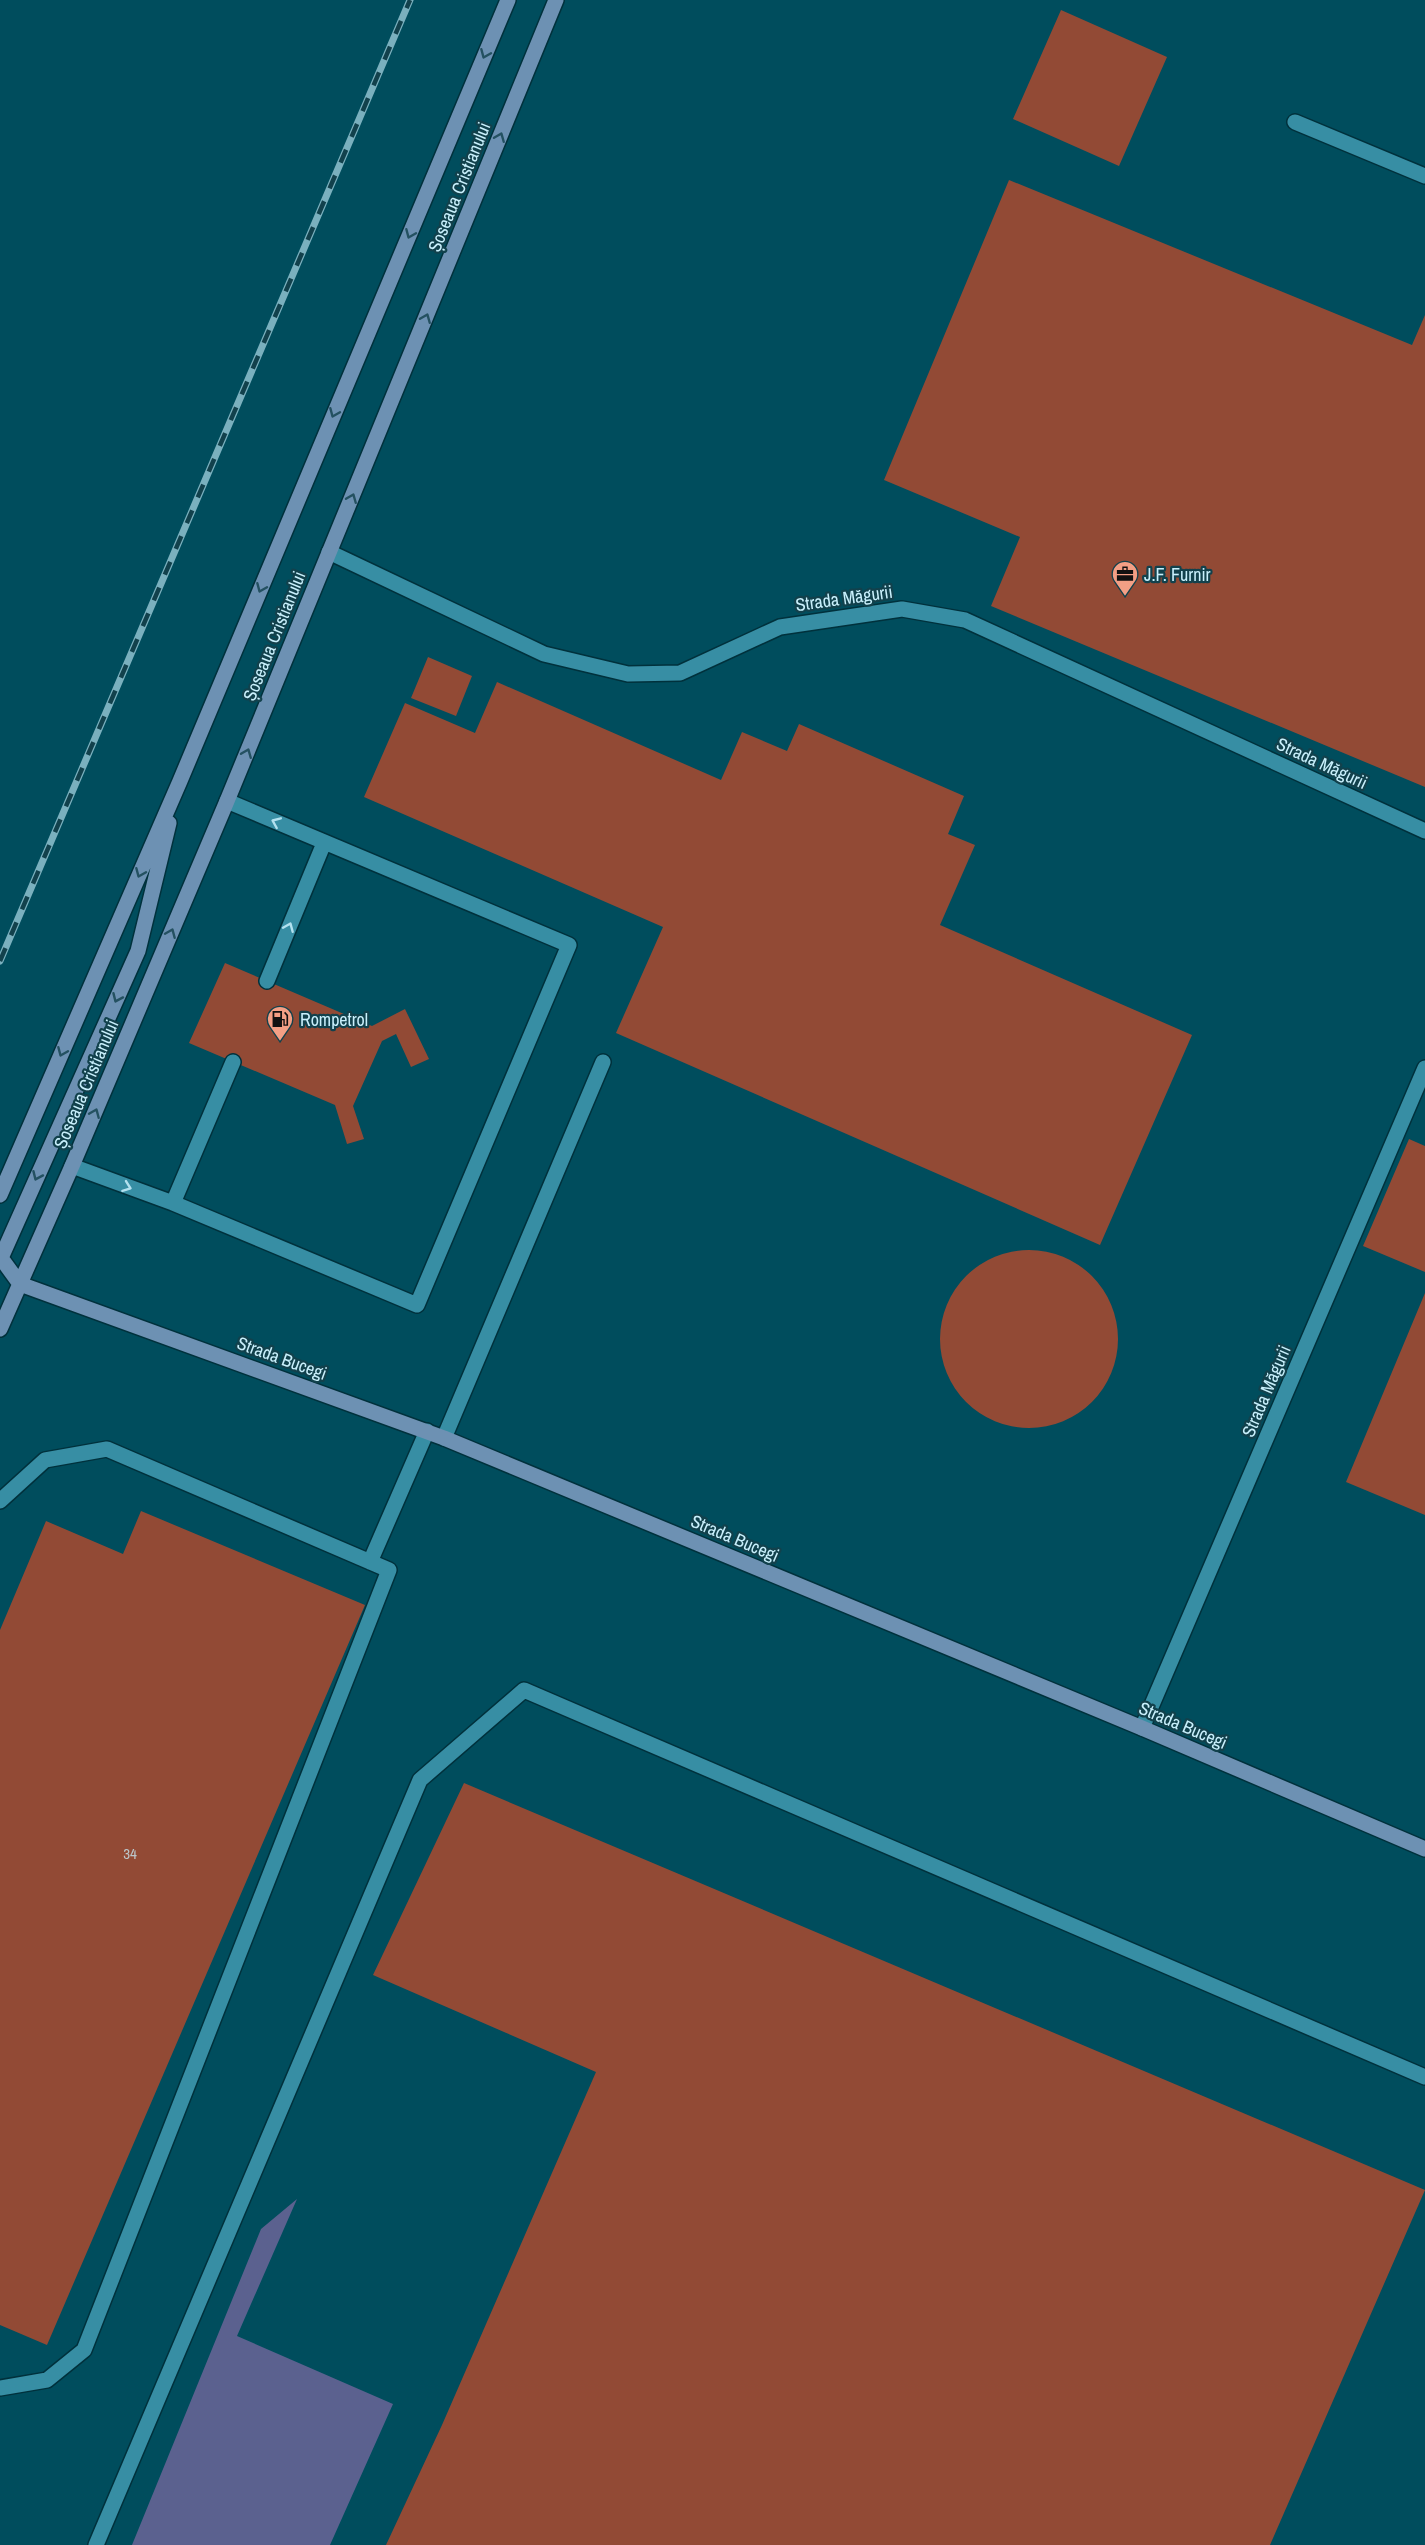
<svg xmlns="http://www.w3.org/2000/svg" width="1425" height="2545" font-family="'Archivo Narrow',sans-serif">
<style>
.green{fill:#5b618f}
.building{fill:#924a35}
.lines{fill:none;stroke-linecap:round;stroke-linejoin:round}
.lane-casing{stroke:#00313c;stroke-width:18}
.secondary-casing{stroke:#00313c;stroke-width:18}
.lane{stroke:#378ea4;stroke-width:15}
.secondary{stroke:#6d91b3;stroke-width:15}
.rail-casing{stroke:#7ab0be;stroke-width:7}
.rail{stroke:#12414c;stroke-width:4.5;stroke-dasharray:14;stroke-linecap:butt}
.oneway{stroke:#245161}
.oneway2{stroke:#b3e1ef}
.labels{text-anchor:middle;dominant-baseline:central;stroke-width:4.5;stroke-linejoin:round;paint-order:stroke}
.number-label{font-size:15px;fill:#bbc6ca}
.street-label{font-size:18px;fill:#c9f0fc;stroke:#12414c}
.poi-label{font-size:18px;fill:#c9f0fc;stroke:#12414c;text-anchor:start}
</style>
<rect width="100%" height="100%" fill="#004d5d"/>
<path class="green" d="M 297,2199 L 237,2336 L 393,2404 L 330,2545 L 132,2545 L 261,2229 Z"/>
<path class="building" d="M 1061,10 L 1167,57 L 1119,166 L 1013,119 Z
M 1009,180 L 1412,345 L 1425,315 L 1425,787 L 991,606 L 1020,537 L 884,480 Z
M 428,657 L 472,676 L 456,716 L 411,698 Z
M 497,682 L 721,780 L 742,732 L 787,751 L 799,724 L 964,796 L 948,834 L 975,845 L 940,925 L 1192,1035 L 1100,1245 L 616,1033 L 663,927 L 364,797 L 405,703 L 475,733 Z
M 225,963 L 372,1026 L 405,1009 L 429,1059 L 411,1067 L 396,1034 L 382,1041 L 353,1106 L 364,1139 L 347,1144 L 335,1105 L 189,1043 Z
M 1409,1139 L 1425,1146 L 1425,1272 L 1363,1246 Z
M940 1339a89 89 0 1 1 178 0a89 89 0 1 1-178 0Z
M 1425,1293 L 1425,1515 L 1346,1482 Z
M 141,1511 L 365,1605 L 47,2345 L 0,2325 L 0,1630 L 46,1521 L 123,1554 Z
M 464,1783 L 1425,2190 L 1270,2545 L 386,2545 L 442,2425 L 596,2072 L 373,1975 Z"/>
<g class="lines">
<g class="lane-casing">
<path id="lane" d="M 1295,122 L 1425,176
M 329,552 L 544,654 L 628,674 L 680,673 L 780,627 L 902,609 L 965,620 L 1425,831
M 267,981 L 324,843
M 72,1166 L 173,1203 L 233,1062
M 173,1203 L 417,1305 L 569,945 L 227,801
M 444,1438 L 603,1062
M 0,1501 L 45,1460 L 107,1449 L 389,1570 L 84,2350 L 47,2380 L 0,2388
M 370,1562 L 427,1431
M 1142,1728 L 1425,1068
M 96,2545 L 420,1780 L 524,1690 L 1425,2077"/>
</g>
<g class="secondary-casing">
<path id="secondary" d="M 0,1195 L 180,781 L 508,0
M 20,1284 L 444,1438 L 1142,1728 L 1425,1849
M 20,1284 L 1,1258 L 138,951 L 169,823
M 0,1329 L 72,1166 L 227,801 L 556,0"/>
</g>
<use href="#lane" class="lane"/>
<use href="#secondary" class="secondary"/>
<g class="rail-casing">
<path id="rail" d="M 0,961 L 410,0"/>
</g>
<use href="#rail" class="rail"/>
</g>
<defs><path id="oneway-chevron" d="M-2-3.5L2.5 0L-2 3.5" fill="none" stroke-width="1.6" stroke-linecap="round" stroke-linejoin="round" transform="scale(1.5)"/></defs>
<g class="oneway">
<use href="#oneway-chevron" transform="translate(485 54) rotate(113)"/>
<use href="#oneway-chevron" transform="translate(500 137) rotate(-68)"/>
<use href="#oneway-chevron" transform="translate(410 234) rotate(113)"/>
<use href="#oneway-chevron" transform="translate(426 318) rotate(-68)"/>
<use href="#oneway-chevron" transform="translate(334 413) rotate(113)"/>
<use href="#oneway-chevron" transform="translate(352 498) rotate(-68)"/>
<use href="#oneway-chevron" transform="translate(261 588) rotate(113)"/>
<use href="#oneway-chevron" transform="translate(247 753) rotate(-68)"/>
<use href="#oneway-chevron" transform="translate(140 873) rotate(113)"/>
<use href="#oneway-chevron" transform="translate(171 933) rotate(-67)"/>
<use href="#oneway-chevron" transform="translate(117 998) rotate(114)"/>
<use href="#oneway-chevron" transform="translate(62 1052) rotate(113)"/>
<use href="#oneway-chevron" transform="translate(95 1113) rotate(-67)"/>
<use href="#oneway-chevron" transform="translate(37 1176) rotate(114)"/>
</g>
<g class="oneway2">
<use href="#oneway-chevron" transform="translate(276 822) rotate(-157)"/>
<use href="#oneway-chevron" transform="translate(289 927) rotate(-67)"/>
<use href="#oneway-chevron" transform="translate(127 1187) rotate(20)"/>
</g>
<defs>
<g id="office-pin" transform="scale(1.35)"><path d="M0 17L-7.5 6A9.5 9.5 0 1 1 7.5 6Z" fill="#f39f85" stroke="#12414c"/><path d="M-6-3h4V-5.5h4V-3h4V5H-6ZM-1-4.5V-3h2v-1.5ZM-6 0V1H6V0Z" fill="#111"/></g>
<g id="fuel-pin" transform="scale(1.35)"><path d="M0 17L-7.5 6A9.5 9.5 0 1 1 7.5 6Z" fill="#f39f85" stroke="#12414c"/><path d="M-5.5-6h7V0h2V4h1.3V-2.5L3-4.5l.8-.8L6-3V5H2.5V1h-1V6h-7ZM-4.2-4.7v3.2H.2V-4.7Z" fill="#111"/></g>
</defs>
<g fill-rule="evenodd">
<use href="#office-pin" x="1125" y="574"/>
<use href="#fuel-pin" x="280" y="1019"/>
</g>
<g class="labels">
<g class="number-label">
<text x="130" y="1853">34</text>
</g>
<g class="street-label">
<text transform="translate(459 187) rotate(-68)">Șoseaua Cristianului</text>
<text transform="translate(844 598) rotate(-8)">Strada Măgurii</text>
<text transform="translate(274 636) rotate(-68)">Șoseaua Cristianului</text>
<text transform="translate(1322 763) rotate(25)">Strada Măgurii</text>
<text transform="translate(86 1084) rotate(-67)">Șoseaua Cristianului</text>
<text transform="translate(282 1358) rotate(20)">Strada Bucegi</text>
<text transform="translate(1266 1391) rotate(-67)">Strada Măgurii</text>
<text transform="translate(735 1538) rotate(23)">Strada Bucegi</text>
<text transform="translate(1183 1725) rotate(23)">Strada Bucegi</text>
</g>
<g class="poi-label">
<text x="1144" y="574">J.F. Furnir</text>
<text x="300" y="1019">Rompetrol</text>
</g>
</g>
</svg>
